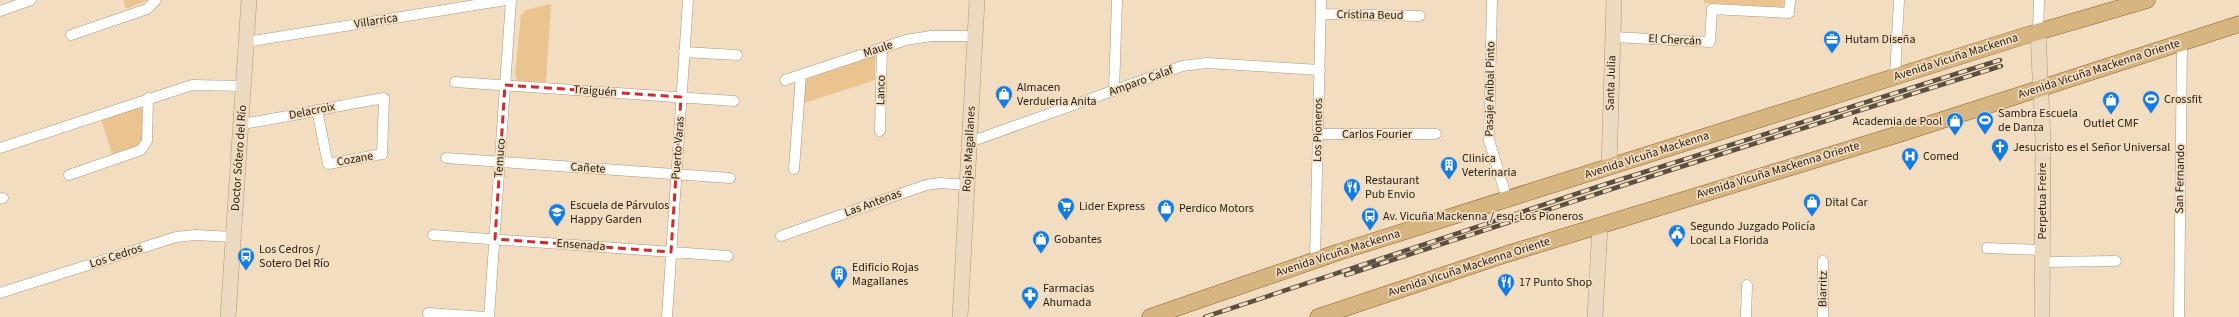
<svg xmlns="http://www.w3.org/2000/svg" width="2239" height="317" font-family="'Source Sans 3',sans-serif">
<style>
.green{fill:#ebc38f}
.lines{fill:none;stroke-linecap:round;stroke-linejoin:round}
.street-casing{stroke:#ab977d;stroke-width:11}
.secondary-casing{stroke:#ab977d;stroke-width:16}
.primary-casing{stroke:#865f23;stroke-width:17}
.street{stroke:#fff;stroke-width:10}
.secondary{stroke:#ebdabf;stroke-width:15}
.primary{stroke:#d6b580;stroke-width:16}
.rail-casing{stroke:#5a4f41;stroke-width:4.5}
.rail{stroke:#f2ddc1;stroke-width:3;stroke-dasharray:9;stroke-linecap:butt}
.marked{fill:none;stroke:#d62828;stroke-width:3;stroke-dasharray:8 5;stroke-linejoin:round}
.labels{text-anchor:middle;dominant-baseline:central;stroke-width:3.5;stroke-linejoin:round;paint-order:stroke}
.street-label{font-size:12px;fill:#241d13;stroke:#f2ddc1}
.poi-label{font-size:12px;fill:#241d13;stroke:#f2ddc1;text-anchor:start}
</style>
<rect width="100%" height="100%" fill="#f2ddc1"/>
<path class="green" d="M 123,0 L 148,0 L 126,9 Z
M 1704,0 L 1784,0 L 1783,7 L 1704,3 Z
M 551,4 L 546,82 L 518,81 L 515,75 L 521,15 L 526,10 Z
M 875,56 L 875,80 L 804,103 L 804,80 Z
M 139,107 L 144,110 L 143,139 L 140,145 L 112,154 L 101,119 Z"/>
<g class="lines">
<g class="street-casing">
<path id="street" d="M 1492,0 L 1489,140 L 1507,199
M 0,11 L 31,0
M 1321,14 L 1420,16
M 2038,32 L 2039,0
M 71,35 L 147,9 L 156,0
M 1613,37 L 1710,42 L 1712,9 L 1789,13 L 1790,0
M 246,42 L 506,0
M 684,52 L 737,55
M 1895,77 L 1899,0
M 785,80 L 906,40 L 931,36 L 975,36
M 455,82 L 734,101
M 1114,91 L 1117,0
M 241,124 C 289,117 336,106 384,98 L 382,154 L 328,164 L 317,110
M 880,131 L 882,48
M 1318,134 L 1436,134
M 970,142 L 1182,66 L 1207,63 L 1320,70
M 0,148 L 192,85 L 243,86
M 446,158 L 730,178
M 794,169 L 801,75
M 69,175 L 141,150 L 147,141 L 148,98
M 0,199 L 3,198
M 433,235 L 728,256
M 781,236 L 926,185 L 940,183 L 968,185
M 1987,248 L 2042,250
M 1315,259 L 1321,0
M 2042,262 L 2116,261
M 0,293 L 176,237 L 195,235 L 234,237
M 428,313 L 486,317
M 489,317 L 511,0
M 667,317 L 688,0
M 1746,317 L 1747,285
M 1823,317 L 1823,261
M 2179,317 L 2182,42"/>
</g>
<g class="secondary-casing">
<path id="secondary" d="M 2038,32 L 2043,140 L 2042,317
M 1609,167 L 1614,0
M 228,317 L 249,0
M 960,317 L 977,0
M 1595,317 L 1600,225"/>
</g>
<g class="primary-casing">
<path id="primary" d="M 1150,317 L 1339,252 L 2024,36 L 2147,0
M 1318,317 L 1507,254 L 1899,134 L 2239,24"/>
</g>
<use href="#street" class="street"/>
<use href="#secondary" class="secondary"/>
<use href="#primary" class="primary"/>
<g class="rail-casing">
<path id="rail" d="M 1346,275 L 1677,168 L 2001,66
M 1205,317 L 1603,185 L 2000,60"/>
</g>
<use href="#rail" class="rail"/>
</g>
<path class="marked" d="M 505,85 L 681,97 L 671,252 L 495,239 Z"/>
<defs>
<g id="office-pin" transform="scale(0.9)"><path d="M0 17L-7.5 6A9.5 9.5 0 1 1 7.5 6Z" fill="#127ce4" stroke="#f2ddc1"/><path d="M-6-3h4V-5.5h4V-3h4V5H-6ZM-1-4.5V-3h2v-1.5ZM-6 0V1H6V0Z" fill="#fff"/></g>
<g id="shop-pin" transform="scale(0.9)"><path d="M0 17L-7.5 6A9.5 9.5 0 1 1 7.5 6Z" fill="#127ce4" stroke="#f2ddc1"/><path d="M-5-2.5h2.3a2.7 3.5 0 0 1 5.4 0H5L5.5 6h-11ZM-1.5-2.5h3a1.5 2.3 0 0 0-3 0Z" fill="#fff"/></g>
<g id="stadium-pin" transform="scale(0.9)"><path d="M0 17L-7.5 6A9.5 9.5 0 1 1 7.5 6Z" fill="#127ce4" stroke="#f2ddc1"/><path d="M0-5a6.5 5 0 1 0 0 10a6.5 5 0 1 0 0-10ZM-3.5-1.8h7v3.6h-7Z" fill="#fff"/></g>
<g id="church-pin" transform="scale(0.9)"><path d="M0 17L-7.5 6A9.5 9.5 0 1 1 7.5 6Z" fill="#127ce4" stroke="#f2ddc1"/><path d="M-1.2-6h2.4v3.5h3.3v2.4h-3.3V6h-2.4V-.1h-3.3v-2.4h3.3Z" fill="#fff"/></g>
<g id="hospital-pin" transform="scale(0.9)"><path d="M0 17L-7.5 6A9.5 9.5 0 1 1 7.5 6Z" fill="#127ce4" stroke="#f2ddc1"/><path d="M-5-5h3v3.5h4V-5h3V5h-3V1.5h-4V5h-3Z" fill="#fff"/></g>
<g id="building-pin" transform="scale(0.9)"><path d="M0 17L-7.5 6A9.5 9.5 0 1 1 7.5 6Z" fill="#127ce4" stroke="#f2ddc1"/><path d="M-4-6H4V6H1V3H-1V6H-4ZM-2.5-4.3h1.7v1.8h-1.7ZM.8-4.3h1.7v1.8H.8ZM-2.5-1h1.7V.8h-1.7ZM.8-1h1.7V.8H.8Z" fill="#fff"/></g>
<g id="restaurant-pin" transform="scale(0.9)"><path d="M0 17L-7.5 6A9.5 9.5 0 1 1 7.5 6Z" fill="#127ce4" stroke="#f2ddc1"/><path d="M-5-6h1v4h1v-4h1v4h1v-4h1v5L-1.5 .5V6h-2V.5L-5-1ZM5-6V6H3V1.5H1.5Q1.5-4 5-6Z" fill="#fff"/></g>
<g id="supermarket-pin" transform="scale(0.9)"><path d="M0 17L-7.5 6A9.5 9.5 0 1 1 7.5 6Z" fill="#127ce4" stroke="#f2ddc1"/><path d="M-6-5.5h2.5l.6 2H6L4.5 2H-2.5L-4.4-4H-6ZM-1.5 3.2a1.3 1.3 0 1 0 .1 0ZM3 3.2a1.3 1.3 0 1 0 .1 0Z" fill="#fff"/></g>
<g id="school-pin" transform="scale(0.9)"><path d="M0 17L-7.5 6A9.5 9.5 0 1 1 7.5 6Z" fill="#127ce4" stroke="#f2ddc1"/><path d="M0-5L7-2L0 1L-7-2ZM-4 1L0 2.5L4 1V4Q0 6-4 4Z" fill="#fff"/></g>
<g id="bus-pin" transform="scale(0.9)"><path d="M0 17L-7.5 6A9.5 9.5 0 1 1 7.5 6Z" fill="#127ce4" stroke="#f2ddc1"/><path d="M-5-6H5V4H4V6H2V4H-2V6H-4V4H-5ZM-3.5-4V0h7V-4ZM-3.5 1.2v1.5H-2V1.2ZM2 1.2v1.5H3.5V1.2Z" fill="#fff"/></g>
<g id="civic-pin" transform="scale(0.9)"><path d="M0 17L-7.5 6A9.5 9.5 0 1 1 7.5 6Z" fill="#127ce4" stroke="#f2ddc1"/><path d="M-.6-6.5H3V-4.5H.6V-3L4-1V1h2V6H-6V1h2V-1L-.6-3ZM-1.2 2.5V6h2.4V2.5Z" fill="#fff"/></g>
<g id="pharmacy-pin" transform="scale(0.9)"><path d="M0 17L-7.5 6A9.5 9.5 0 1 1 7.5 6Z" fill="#127ce4" stroke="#f2ddc1"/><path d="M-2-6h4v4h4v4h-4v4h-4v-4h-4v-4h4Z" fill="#fff"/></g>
</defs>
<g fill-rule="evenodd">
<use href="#office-pin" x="1832" y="39"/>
<use href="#shop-pin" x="1004" y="94"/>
<use href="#stadium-pin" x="2151" y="99"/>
<use href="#shop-pin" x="2111" y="100"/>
<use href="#stadium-pin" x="1985" y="120"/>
<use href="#shop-pin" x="1955" y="121"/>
<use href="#church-pin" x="2000" y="147"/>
<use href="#hospital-pin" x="1910" y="156"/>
<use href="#building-pin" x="1449" y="165"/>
<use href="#restaurant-pin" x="1352" y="187"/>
<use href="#shop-pin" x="1812" y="202"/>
<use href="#supermarket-pin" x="1066" y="206"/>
<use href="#shop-pin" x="1166" y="208"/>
<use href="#school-pin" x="557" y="212"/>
<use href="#bus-pin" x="1370" y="216"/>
<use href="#civic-pin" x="1677" y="233"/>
<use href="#shop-pin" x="1041" y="239"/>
<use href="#bus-pin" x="246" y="256"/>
<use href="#building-pin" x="839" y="274"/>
<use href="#restaurant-pin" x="1506" y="282"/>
<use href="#pharmacy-pin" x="1030" y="295"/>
</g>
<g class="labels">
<g class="street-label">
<text transform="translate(1370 15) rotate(1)">Cristina Beud</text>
<text transform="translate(376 21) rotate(-9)">Villarrica</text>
<text transform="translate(1675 40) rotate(3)">El Chercán</text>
<text transform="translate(878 49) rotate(-18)">Maule</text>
<text transform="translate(1956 57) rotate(-18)">Avenida Vicuña Mackenna</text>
<text transform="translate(2099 69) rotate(-18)">Avenida Vicuña Mackenna Oriente</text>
<text transform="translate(1141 81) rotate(-20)">Amparo Calaf</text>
<text transform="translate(1611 83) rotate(-88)">Santa Julia</text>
<text transform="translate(1490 89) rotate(-89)">Pasaje Aníbal Pinto</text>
<text transform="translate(881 90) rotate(-89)">Lanco</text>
<text transform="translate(595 91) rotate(4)">Traiguén</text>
<text transform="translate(312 111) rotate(-11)">Delacroix</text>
<text transform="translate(1318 130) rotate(-89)">Los Pioneros</text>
<text x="1377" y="134">Carlos Fourier</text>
<text transform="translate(678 148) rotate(-86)">Puerto Varas</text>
<text transform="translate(969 149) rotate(-87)">Rojas Magallanes</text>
<text transform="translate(1647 155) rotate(-18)">Avenida Vicuña Mackenna</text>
<text transform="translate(239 158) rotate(-86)">Doctor Sótero del Río</text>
<text transform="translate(500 158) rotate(-86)">Temuco</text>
<text transform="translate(355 159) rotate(-10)">Cozane</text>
<text transform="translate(588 168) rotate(4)">Cañete</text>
<text transform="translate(1778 170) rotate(-17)">Avenida Vicuña Mackenna Oriente</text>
<text transform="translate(2180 179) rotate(-89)">San Fernando</text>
<text transform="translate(2042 201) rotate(-90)">Perpetua Freire</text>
<text transform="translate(873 203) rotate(-20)">Las Antenas</text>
<text transform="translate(581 245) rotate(4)">Ensenada</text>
<text transform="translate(1338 253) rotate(-18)">Avenida Vicuña Mackenna</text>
<text transform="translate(116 256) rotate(-18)">Los Cedros</text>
<text transform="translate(1469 267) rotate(-18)">Avenida Vicuña Mackenna Oriente</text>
<text transform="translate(1823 289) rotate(-89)">Biarritz</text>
</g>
<g class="poi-label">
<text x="1845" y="39">Hutam Diseña</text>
<text x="1017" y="87">Almacen<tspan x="1017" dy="14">Verduleria Anita</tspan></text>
<text x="2164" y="99">Crossfit</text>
<text x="1998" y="113">Sambra Escuela<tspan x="1998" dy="14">de Danza</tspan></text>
<text x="1942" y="121" text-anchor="end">Academia de Pool</text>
<text x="2111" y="123" text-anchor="middle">Outlet CMF</text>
<text x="2013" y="147">Jesucristo es el Señor Universal</text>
<text x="1923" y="156">Comed</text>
<text x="1462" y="158">Clinica<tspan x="1462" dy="14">Veterinaria</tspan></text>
<text x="1365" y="180">Restaurant<tspan x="1365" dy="14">Pub Envio</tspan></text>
<text x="1825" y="202">Dital Car</text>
<text x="570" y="205">Escuela de Párvulos<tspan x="570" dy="14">Happy Garden</tspan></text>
<text x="1079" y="206">Lider Express</text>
<text x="1179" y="208">Perdico Motors</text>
<text x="1383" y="216">Av. Vicuña Mackenna / esq. Los Pioneros</text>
<text x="1690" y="226">Segundo Juzgado Policía<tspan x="1690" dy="14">Local La Florida</tspan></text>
<text x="1054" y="239">Gobantes</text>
<text x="259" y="249">Los Cedros /<tspan x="259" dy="14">Sotero Del Río</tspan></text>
<text x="852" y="267">Edificio Rojas<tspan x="852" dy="14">Magallanes</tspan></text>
<text x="1519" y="282">17 Punto Shop</text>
<text x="1043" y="288">Farmacias<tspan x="1043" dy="14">Ahumada</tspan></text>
</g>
</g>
</svg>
